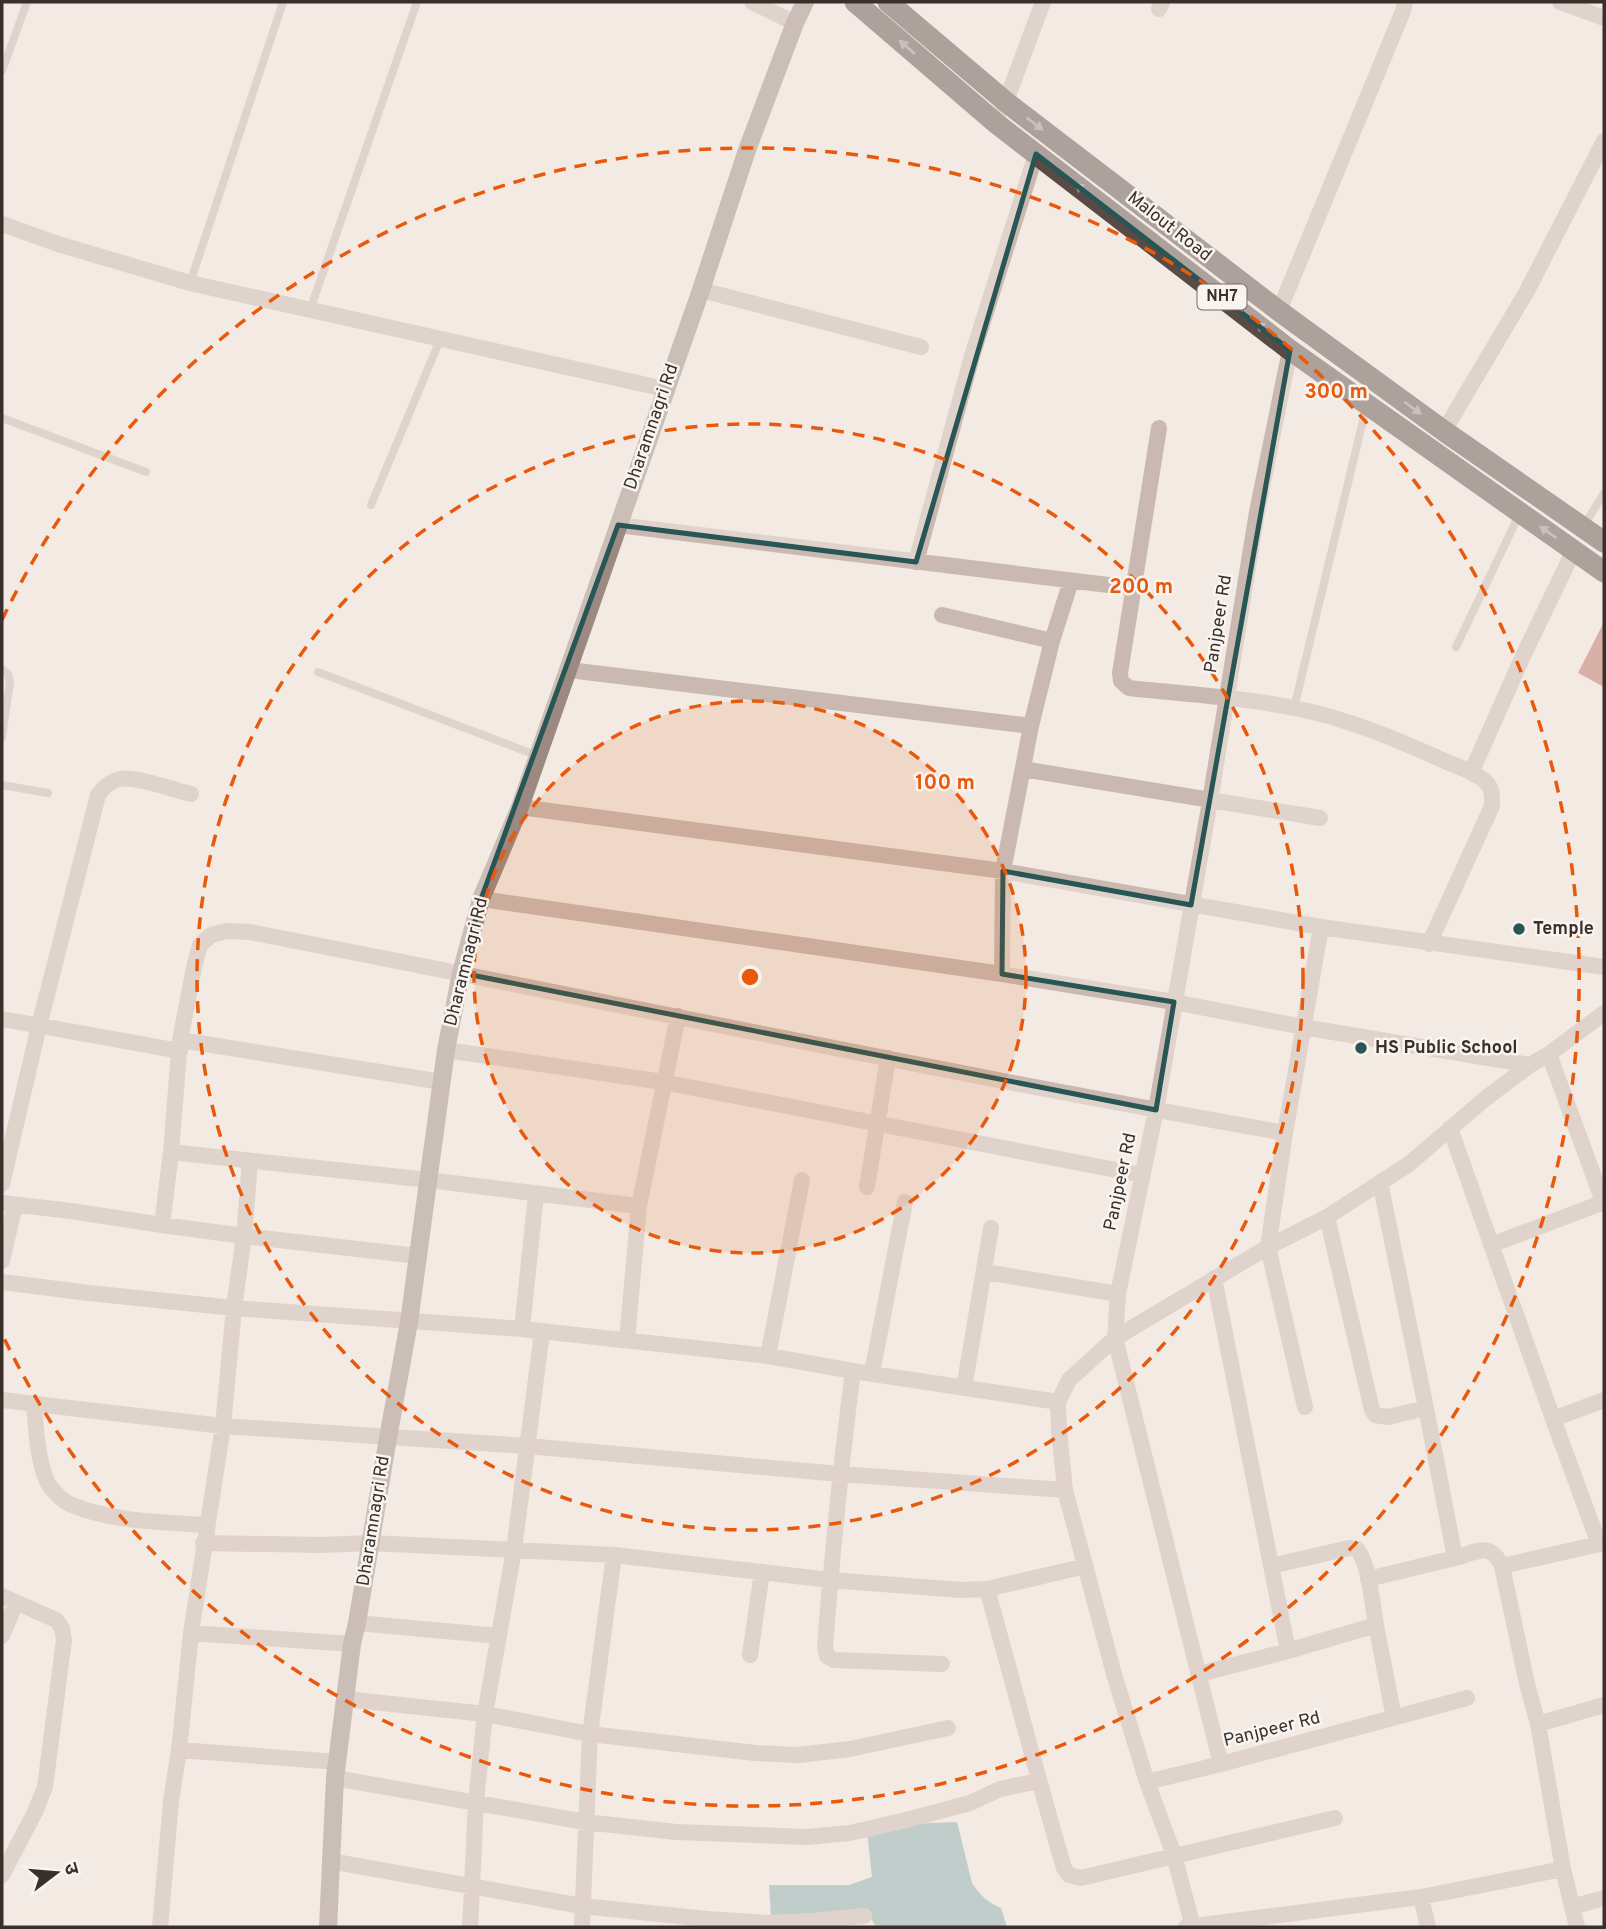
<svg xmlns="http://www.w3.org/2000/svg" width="1606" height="1929" font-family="Overpass,'Noto Sans Devanagari',sans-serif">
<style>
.water{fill:#85acaa}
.building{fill:#b96a5a}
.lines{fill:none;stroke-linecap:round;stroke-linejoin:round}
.lane{stroke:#c9b9b0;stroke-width:8}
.street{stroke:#c9b9b0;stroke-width:16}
.secondary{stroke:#9c8981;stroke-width:18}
.highway{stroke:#594a45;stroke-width:21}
.oneway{fill:#998e89}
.marked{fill:none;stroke:#275655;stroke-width:5;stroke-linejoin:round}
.ring{fill:none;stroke:#e8590c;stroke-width:3.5;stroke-dasharray:12 9}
.poi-dot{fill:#275655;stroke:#f9f4ef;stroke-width:2.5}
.labels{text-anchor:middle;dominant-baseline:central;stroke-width:5;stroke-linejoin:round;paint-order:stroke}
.shield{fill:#f9f4ef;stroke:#736b67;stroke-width:2}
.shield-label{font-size:16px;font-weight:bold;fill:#39302d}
.street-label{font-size:18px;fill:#39302d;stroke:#f9f4ef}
.poi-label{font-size:18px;font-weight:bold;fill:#39302d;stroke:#f9f4ef;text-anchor:start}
.centre{fill:#e8590c;stroke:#f9f4ef;stroke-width:3.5}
.ring-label{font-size:21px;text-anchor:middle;font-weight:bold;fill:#e8590c;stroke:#f9f4ef;stroke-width:5;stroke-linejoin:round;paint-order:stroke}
</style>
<rect width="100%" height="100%" fill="#f2eae3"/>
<path class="water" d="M 957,1822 L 972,1883 C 980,1896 988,1902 1001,1908 L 1007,1927 L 876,1927 L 866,1910 L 790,1917 L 771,1916 L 769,1885 L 849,1885 L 872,1877 L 867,1832 L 904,1824 Z"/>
<path class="building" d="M 1604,622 L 1604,687 L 1578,673 Z"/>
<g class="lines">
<path class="lane" d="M 2,71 L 27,2
M 190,283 L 283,2
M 310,310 L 417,2
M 2,418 L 146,472
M 371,505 L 440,340
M 1583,527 L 1604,493
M 1456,647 L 1519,515
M 2,669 L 8,674 L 10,682 L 2,737
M 318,672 L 538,756
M 1294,708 L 1366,408
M 2,785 L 48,793"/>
<path class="street" d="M 752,2 L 795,23
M 1560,2 L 1604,18
M 1159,9 L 1162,2
M 1003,109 L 1043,2
M 2,224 L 58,244 L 190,283 L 665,389
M 701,290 L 921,347
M 1279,311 L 1403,11 L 1405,2
M 1290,350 L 1257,512 L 1210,801 L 1156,1110 L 1118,1294 L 1115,1338 L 1221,1764 L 1467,1698
M 1159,428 L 1120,673 L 1121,681 L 1129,688 C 1184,694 1240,697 1294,708 C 1347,718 1398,740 1447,762 C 1459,767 1475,772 1485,781 C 1493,788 1492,796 1492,806 L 1429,944
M 1444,431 L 1527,291 L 1604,141
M 618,525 L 1133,588
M 916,562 L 972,356 L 1036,154
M 942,615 L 1052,641
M 569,670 L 1031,726
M 1023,769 L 1320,818
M 1471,773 L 1523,656 L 1574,550
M 520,807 L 1003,871 L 1321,927 L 1604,967
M 481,899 L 1002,974 L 1174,1002 L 1303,1027 L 1530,1065
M 1002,974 L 1003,871 L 1031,726 L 1052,641 L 1071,581
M 2,1019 L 180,1051
M 180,1040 L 442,1082
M 446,1050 L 663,1082 L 1142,1175
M 1549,1054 L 1604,1204
M 1450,1128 L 1553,1419 L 1599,1544
M 171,1152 L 428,1180 L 639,1206
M 1380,1182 L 1426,1408
M 2,1184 L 39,1026 L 98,795 C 103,788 109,781 120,779 C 136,776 174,790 191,794
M 867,1187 L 888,1058
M 2,1203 L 71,1211 L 162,1225 L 244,1236 L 418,1256
M 1327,1217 L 1372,1410 L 1375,1415 L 1388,1417 L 1426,1408 L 1455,1558 C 1477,1552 1490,1541 1502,1566 L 1527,1684 L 1538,1724 L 1563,1869 L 1577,1927
M 162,1225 L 171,1152 L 180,1040 L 195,963 L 200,945 L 211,935 L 227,931 L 250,932 C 595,999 939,1072 1285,1133
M 1491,1245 L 1604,1202
M 2,1261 L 15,1205
M 985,1272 L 1118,1294
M 1214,1278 L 1288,1651
M 2,1282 L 89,1293 L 234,1308 L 522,1329 L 768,1356 L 853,1371 L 1058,1402
M 522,1329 L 536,1194
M 627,1340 L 639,1206 L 678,1016
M 768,1356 L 802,1180
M 853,1371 C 841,1463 832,1555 825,1647 L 827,1656 L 834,1660 L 942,1664
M 872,1373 L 905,1202
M 964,1388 L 991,1228
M 2,1400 L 223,1426 L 527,1446 L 840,1474 L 1065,1490
M 34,1404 C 36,1429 37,1455 46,1479 C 50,1489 62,1501 72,1505 C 113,1522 163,1522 206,1525
M 1305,1407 L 1268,1247 L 1285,1133 L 1321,927
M 1553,1419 L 1604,1400
M 203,1543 L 321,1545 L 371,1543 L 614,1555 L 830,1580 L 961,1590 L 987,1589 L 1086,1566
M 1502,1566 L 1604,1543
M 1368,1579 L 1455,1558
M 987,1589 C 1013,1682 1037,1776 1064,1868 L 1069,1875 L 1081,1878 L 1335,1818
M 2,1596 L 56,1620 L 62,1628 L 64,1640 L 45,1787 L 35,1812 L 2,1875
M 357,1623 L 499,1636
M 1376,1625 L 1394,1718
M 191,1633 L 352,1644
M 2,1636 L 16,1603
M 750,1655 L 762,1572
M 1199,1674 L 1288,1651 L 1376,1625 C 1372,1604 1370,1566 1357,1549 L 1349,1548 L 1271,1566
M 345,1699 L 485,1714 L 590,1734 L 755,1753 L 798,1755 L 850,1749 L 948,1728
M 1538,1724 L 1604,1705
M 179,1750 L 337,1762
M 335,1778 L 585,1822 L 676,1832 L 807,1837 L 850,1833 L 906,1820 L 970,1803 L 1000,1789 L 1038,1781
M 1147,1782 L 1221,1764
M 330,1861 L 582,1906 L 707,1919 L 766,1923 L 812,1921 L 864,1916
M 1421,1897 L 1428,1927
M 1572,1907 L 1604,1898
M 160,1927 L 171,1801 L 179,1750 L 191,1633 L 223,1426 L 234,1308 L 244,1236 L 250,1161
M 470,1927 L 476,1802 L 485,1714 L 514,1550 L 542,1332
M 582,1927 L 590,1734 L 614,1555
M 1186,1927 L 1421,1897 L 1563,1869
M 1193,1927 L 1174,1855 L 1147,1782 L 1114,1674 L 1065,1490 L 1059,1430 L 1058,1402 L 1069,1380 L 1115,1338 L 1268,1247 L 1327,1217 L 1409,1164 L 1486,1098 L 1530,1065 L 1549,1054 L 1604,1013"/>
<path class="secondary" d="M 328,1927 L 335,1778 L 352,1644 L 357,1623 L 388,1438 L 409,1322 L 446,1050 L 461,973 L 481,899 L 520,807 L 701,290 L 747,150 L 795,23 L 805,2"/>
<path class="highway" d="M 855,2 L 997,124 L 1290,350 L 1604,572
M 888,2 L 1006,102 L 1279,311 L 1444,431 L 1604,542"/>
</g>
<defs><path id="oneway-solid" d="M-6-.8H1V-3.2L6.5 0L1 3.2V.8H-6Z" transform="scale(1.75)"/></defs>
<g class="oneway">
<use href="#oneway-solid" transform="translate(907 47) rotate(-139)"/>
<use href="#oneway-solid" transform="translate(1035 124) rotate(37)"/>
<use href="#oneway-solid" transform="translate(1083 190) rotate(-142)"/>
<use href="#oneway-solid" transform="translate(1264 329) rotate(-142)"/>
<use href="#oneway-solid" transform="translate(1413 408) rotate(36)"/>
<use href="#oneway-solid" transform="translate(1548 532) rotate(-145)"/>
</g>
<path d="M0 0H1606V1929H0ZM 1036,154 L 1290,350 L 1191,905 L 1003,871 L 1002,974 L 1174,1002 L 1156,1110 L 461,973 L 481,899 L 618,525 L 916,562 Z" fill="#f2eae3" fill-opacity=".55" fill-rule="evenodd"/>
<path class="marked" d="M 1036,154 L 1290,350 L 1191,905 L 1003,871 L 1002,974 L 1174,1002 L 1156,1110 L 461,973 L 481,899 L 618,525 L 916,562 Z"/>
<circle cx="750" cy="977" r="276" fill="#e8590c" fill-opacity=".12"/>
<g class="ring">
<circle cx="750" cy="977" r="276"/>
<circle cx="750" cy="977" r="553"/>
<path d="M2 620A829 829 0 1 1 2 1334"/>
</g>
<g class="poi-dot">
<circle cx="1519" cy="929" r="7"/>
<circle cx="1361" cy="1048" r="7"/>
</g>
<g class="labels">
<rect class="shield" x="1197.5" y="284.5" width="49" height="25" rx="5"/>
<g class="shield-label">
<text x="1222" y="297">NH7</text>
</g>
<g class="street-label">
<text transform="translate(1169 227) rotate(38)">Malout Road</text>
<text transform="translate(652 427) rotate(-71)">Dharamnagri Rd</text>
<text transform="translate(1219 624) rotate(-81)">Panjpeer Rd</text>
<text transform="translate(467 962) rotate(-76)">Dharamnagri Rd</text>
<text transform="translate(1121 1182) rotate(-78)">Panjpeer Rd</text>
<text transform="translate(374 1521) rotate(-81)">Dharamnagri Rd</text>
<text transform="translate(1272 1730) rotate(-14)">Panjpeer Rd</text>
</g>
<g class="poi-label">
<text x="1533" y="929">Temple</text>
<text x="1375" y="1048">HS Public School</text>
</g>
</g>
<circle cx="750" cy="977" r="10" class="centre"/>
<g class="ring-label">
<text x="1336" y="398">300 m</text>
<text x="1141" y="593">200 m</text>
<text x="945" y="789">100 m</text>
</g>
<rect width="1606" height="1929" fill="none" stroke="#39302d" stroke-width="7"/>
<g transform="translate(56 1873) rotate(74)" stroke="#f9f4ef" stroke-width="5" paint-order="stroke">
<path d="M0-5L12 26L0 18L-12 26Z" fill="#39302d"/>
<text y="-10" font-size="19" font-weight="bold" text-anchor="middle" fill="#39302d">उ</text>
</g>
</svg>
